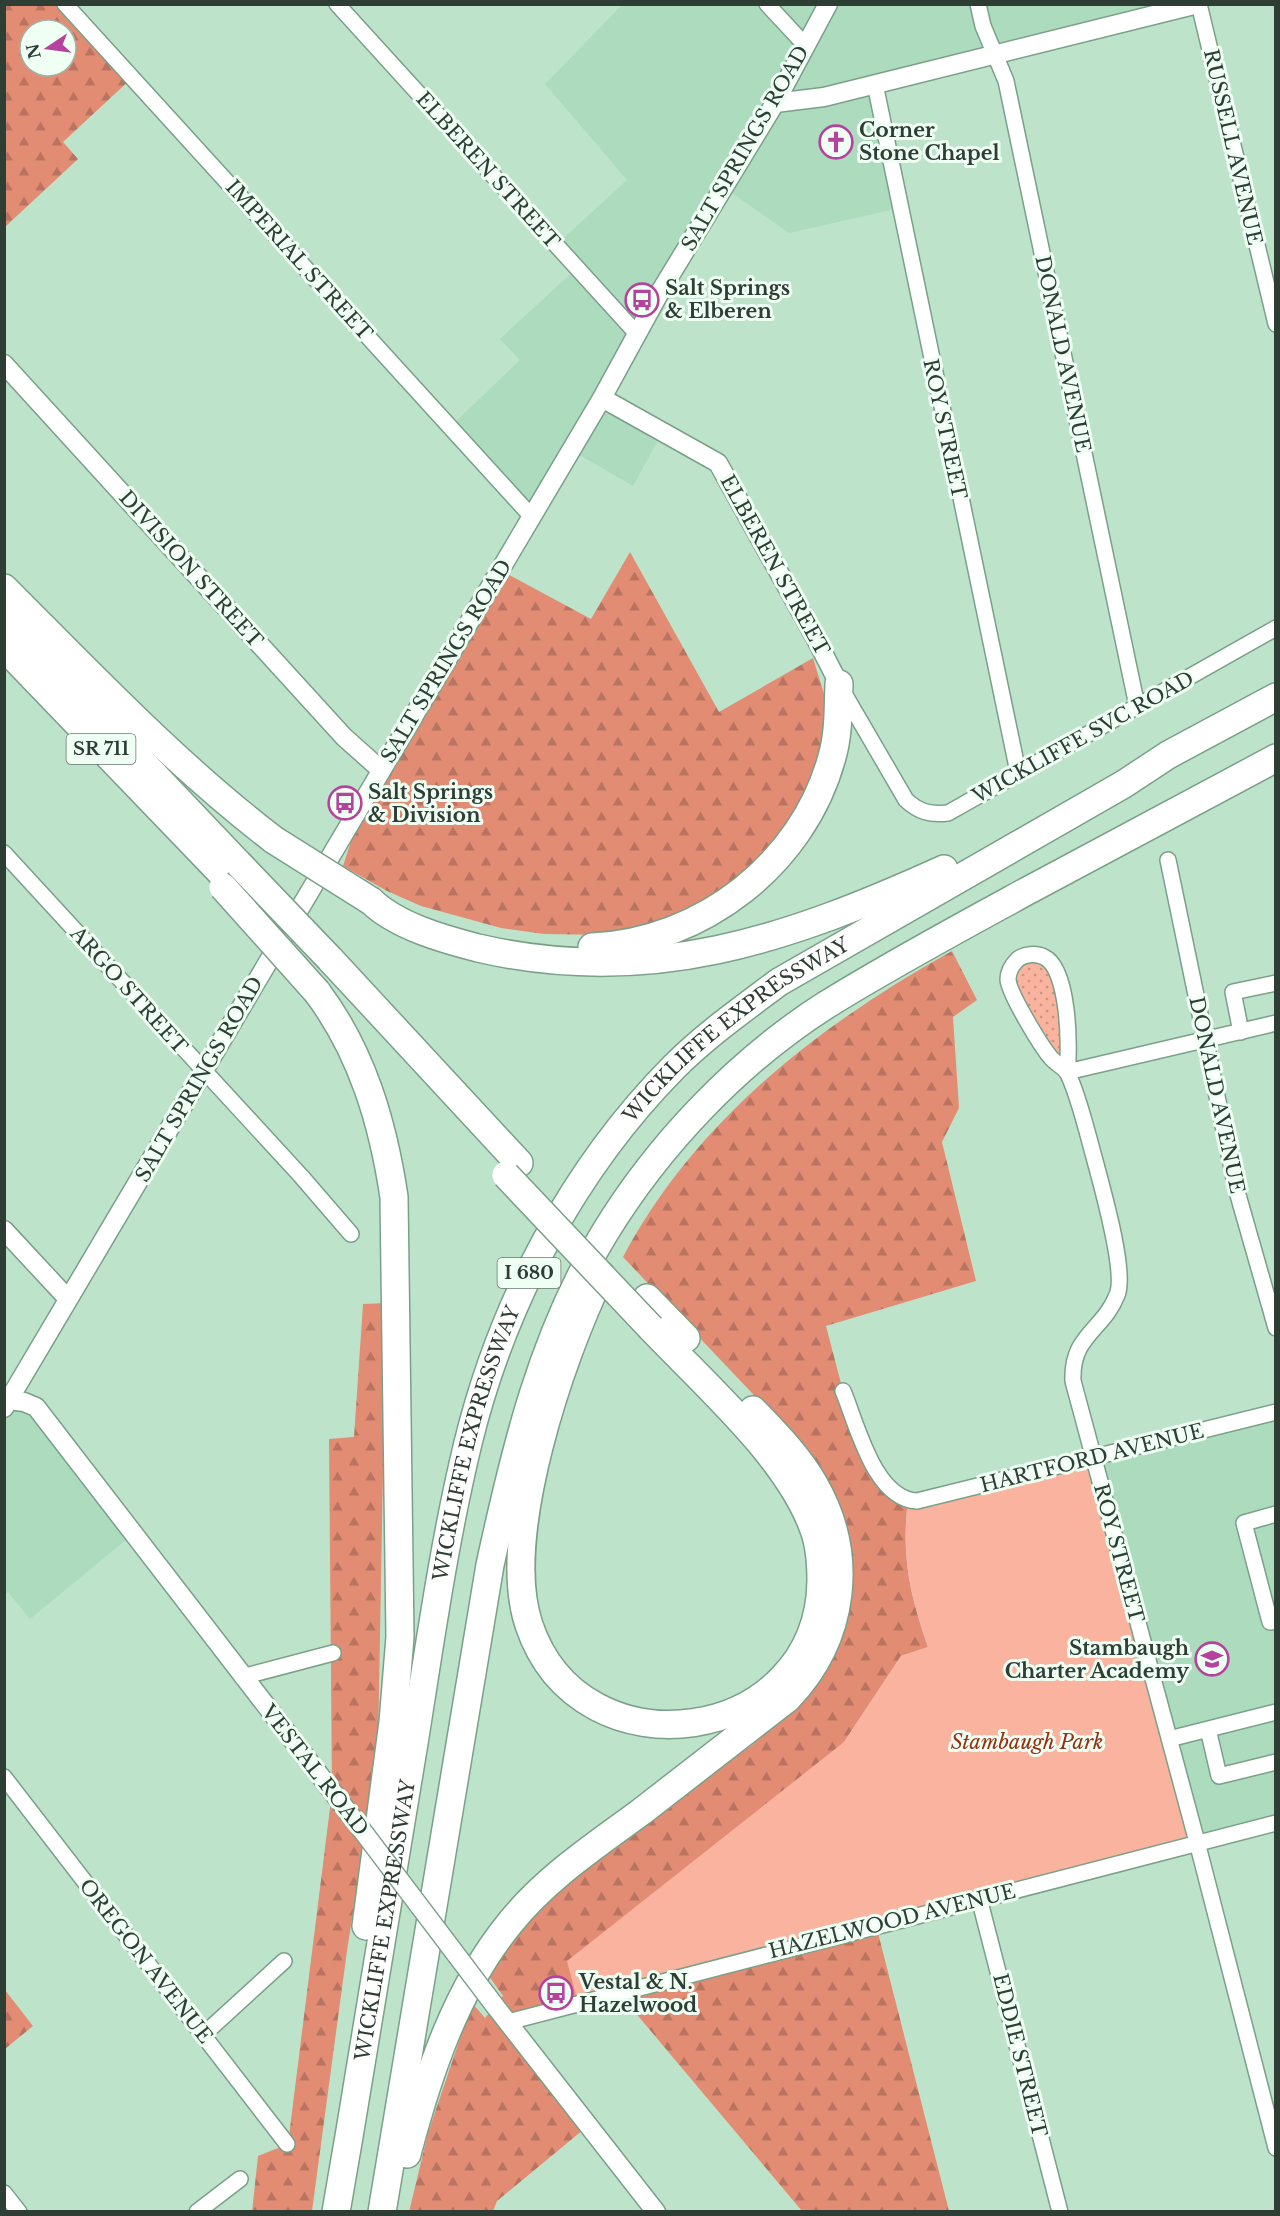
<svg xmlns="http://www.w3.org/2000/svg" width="1280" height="2216" font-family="'Libre Baskerville',serif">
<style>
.built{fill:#acdbbd}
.grass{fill:url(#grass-dots)}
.forest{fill:url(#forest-firs);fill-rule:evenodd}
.park{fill:#f9b39f}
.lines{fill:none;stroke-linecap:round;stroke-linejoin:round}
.minor-casing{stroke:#7aa088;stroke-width:18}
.tertiary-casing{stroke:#7aa088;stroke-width:21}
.motorway-casing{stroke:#7aa088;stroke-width:30}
.minor{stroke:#fff;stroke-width:15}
.tertiary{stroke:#fff;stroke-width:18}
.motorway{stroke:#fff;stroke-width:27}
.tertiary-bridge-casing{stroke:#7aa088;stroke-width:21;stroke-linecap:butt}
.motorway-bridge-casing{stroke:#7aa088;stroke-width:30;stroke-linecap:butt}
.tertiary-bridge{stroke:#fff;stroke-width:18}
.motorway-bridge{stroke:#fff;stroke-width:27}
.labels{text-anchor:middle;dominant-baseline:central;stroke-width:6;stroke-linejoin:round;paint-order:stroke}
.shield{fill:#effff4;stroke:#68786e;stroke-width:1.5}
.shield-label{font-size:18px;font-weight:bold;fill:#2e3e34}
.poi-label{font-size:20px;font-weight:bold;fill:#2e3e34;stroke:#effff4;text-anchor:start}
.street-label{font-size:20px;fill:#2e3e34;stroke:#effff4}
.park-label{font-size:20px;font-style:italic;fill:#953011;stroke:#effff4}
</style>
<defs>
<pattern id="grass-dots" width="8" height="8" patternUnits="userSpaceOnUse" patternTransform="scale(1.5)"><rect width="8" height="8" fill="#f9b39f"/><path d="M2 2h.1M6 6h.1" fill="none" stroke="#ca9382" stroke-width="1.8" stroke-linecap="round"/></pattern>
<pattern id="forest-firs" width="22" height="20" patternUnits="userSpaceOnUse" patternTransform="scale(1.5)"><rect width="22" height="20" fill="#e38c74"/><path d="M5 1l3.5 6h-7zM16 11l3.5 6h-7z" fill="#b87460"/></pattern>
</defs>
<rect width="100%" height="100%" fill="#bde4cb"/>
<path class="built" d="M 622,5 L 1198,5 L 875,84 L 900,208 L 789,233 L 725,188 L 602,398 L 663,431 L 633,486 L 571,450 L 532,517 L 450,427 L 520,360 L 500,339 L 577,268 L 556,245 L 627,180 L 545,84 Z
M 4,1401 L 24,1402 L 133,1534 L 30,1619 L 8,1592 L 5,1594 Z
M 1275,1412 L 1275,1823 L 1197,1842 L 1094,1458 Z"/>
<path class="grass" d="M 1019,959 L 1053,962 L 1067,1072 L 1051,1058 L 1009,972 Z"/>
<path class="forest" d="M 5,5 L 65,5 L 132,78 L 63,142 L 78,159 L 5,227 ZM 30,30 L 66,30 L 66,66 L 30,66 Z
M 630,552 L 719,712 L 813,658 L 828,707 L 820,766 L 777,845 L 699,909 L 608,935 L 544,934 L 501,928 L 421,906 L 387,891 L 343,866 L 361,810 L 500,570 L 591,619 Z
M 952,951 L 977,1000 L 953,1017 L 959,1108 L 942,1142 L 976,1281 L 826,1326 L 843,1391 L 876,1472 L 908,1501 C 901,1557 910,1595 928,1647 L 901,1656 L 844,1742 L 578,2003 L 509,2022 L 589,2125 L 497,2201 L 493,2211 L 409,2212 L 428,2133 L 472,2003 L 485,2018 L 503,1996 L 486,1972 L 518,1929 L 564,1885 L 708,1775 L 752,1745 L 791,1711 L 834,1651 L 788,1431 L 623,1257 C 696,1120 819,1025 952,951 Z
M 386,1303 L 378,1747 L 347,1951 L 312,2211 L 252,2212 L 258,2156 L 288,2144 L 332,1792 L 329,1439 L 354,1437 L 363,1304 Z
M 876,1925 L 949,2211 L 802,2211 L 618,1992 Z
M 5,1990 L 33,2026 L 5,2049 L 4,2049 Z"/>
<path class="park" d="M 1094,1458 L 1197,1842 L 578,2003 L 567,1961 L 844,1742 L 901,1656 L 928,1647 C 910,1594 901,1557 908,1501 Z"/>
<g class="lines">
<g class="minor-casing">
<path id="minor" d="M 65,4 L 532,517
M 337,4 L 638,335
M 767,4 L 805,45
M 978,4 L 983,26 L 1006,81 L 1137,706
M 1199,4 L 1276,324
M 875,84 L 1018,772
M 842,690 L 906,800 C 919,812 930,815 948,813 L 1276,628
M 4,853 L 301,1176 L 351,1234
M 1168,860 L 1236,1188 L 1276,1328
M 1276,1023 L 1067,1072 C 1070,1048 1069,968 1044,957 C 1036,953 1025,954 1018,959 C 1013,964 1008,972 1008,979 C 1008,992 1042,1048 1052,1059 C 1057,1064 1065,1068 1068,1074 C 1079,1097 1087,1132 1094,1157 C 1101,1184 1127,1272 1117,1295 C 1103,1331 1071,1335 1073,1381 L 1197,1842 L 1276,2148
M 1241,1032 L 1233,992 L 1276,983
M 843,1391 C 857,1424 874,1499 917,1501 L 1276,1412
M 1276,1514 L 1244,1523 L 1270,1622 L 1276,1621
M 242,1677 L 333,1653
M 1208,1729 L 1219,1776 L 1276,1762
M 1169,1739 L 1276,1712
M 4,1777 L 287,2144
M 979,1898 L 1060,2212
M 508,2022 L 1276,1823
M 203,2035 L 284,1961
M 4,2193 L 19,2212
M 197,2212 L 240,2179"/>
</g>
<g class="tertiary-casing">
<path id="tertiary" d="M 775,103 L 824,97 L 1198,4
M 4,364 L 344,737 L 381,770
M 602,398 L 718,463 L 816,639 L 839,684
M 4,1230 L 68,1299
M 9,1400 L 24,1402 L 36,1407 L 355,1821
M 4,1408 L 602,398 L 660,292 L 775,103 L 828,4
M 495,2006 L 656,2212"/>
</g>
<g class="motorway-casing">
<g id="motorway">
<path d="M 4,588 C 92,676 176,765 274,840"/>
<path d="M 4,617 L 238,863"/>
<path d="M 4,647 L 227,879"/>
<path d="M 371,901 C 397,926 443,939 478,948 C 650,988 789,939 944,869"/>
<path d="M 592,947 C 702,942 803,864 832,757 C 839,733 838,708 839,684"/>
<path d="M 330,959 L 519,1163"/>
<path d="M 317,992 C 362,1052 383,1123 394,1197 L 400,1637 L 393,1722 L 366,1926"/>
<path d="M 601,1275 C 561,1357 499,1537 529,1625 C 581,1780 819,1745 821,1581 C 821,1562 820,1544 813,1527 C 787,1456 703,1383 651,1328"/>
<path d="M 647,1298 L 686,1338"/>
<path d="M 407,2154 C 428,2074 456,1989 510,1923 C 546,1878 595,1846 641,1812 C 690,1774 739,1736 788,1698 C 845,1638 855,1555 814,1484 C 798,1456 775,1433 753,1410"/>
<path id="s1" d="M 336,2212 C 363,2056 389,1900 414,1743 C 430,1643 444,1542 468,1443 C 502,1304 573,1169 674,1067 C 706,1035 743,1009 779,982 L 1124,784 L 1168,755 L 1276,697"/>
<path d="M 382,2212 L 490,1565 C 515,1450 542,1336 604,1234 C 658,1145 738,1061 826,1005 C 892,964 961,927 1029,890 C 1111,846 1193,802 1276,758"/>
</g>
</g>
<use href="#minor" class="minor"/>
<use href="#tertiary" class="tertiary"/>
<use href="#motorway" class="motorway"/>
<g class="tertiary-bridge-casing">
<path id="tertiary-bridge" d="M 355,1821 L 495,2006"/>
</g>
<g class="motorway-bridge-casing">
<path id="motorway-bridge" d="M 274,840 L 371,901
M 238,863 L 330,959
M 223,887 L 317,992
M 506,1175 L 651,1328"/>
</g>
<use href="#tertiary-bridge" class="tertiary-bridge"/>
<use href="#motorway-bridge" class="motorway-bridge"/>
</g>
<defs>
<g id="church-ring" transform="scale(1.725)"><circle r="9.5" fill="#effff4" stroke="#b5439e" stroke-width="1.5"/><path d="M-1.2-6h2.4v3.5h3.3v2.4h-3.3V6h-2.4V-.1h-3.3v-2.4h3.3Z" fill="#b5439e"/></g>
<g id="bus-ring" transform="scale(1.725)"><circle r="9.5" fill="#effff4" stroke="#b5439e" stroke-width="1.5"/><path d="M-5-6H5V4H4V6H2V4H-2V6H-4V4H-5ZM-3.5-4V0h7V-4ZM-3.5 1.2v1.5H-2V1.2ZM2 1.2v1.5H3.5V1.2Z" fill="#b5439e"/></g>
<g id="school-ring" transform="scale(1.725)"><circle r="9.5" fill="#effff4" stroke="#b5439e" stroke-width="1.5"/><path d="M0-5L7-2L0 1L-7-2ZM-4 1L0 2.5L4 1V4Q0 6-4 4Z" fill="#b5439e"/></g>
</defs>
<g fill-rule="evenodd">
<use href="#church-ring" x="836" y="142"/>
<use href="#bus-ring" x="642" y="300"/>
<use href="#bus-ring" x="345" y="803"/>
<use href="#school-ring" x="1212" y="1659"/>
<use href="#bus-ring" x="556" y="1993"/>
</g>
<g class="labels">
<g class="shield">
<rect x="66.5" y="734" width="69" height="30" rx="4.5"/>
<rect x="497.5" y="1258" width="63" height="30" rx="4.5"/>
</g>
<g class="shield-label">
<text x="101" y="749">SR 711</text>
<text x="529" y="1273">I 680</text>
</g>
<g class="poi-label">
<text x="859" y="130">Corner<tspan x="859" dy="23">Stone Chapel</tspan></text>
<text x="665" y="288">Salt Springs<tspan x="665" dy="23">&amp; Elberen</tspan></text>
<text x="368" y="792">Salt Springs<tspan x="368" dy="23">&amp; Division</tspan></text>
<text x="1189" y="1648" text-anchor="end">Stambaugh<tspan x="1189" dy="23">Charter Academy</tspan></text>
<text x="579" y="1982">Vestal &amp; N.<tspan x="579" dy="23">Hazelwood</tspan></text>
</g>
<g class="street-label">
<text transform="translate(1233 147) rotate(77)">RUSSELL AVENUE</text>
<text transform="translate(745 148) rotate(-60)">SALT SPRINGS ROAD</text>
<text transform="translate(488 170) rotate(48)">ELBEREN STREET</text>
<text transform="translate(299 260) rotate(48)">IMPERIAL STREET</text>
<text transform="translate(1063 354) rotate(78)">DONALD AVENUE</text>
<text transform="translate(945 429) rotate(78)">ROY STREET</text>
<text transform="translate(775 565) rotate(61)">ELBEREN STREET</text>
<text transform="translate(191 569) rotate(48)">DIVISION STREET</text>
<text transform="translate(446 661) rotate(-59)">SALT SPRINGS ROAD</text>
<text transform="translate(1083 737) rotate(-29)">WICKLIFFE SVC ROAD</text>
<text transform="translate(129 990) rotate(48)">ARGO STREET</text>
<text stroke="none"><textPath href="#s1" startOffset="1286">WICKLIFFE EXPRESSWAY</textPath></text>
<text transform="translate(199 1079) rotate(-60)">SALT SPRINGS ROAD</text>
<text transform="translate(1217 1095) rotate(78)">DONALD AVENUE</text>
<text stroke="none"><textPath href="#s1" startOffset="782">WICKLIFFE EXPRESSWAY</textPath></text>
<text transform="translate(1092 1458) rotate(-14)">HARTFORD AVENUE</text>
<text transform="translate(1119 1553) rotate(75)">ROY STREET</text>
<text transform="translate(315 1770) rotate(52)">VESTAL ROAD</text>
<text stroke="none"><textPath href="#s1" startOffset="296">WICKLIFFE EXPRESSWAY</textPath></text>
<text transform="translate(892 1921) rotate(-14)">HAZELWOOD AVENUE</text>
<text transform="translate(146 1961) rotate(52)">OREGON AVENUE</text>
<text transform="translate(1020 2055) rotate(76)">EDDIE STREET</text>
</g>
<g class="park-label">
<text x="1027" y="1742">Stambaugh Park</text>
</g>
</g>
<rect width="1280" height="2216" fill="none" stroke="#2e3e34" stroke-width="12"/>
<g transform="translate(48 48) rotate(257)"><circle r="28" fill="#effff4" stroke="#a2b2a7" stroke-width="1.5"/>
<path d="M0-4.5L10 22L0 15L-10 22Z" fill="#b5439e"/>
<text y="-9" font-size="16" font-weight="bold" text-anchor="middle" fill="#2e3e34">N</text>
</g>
</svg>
